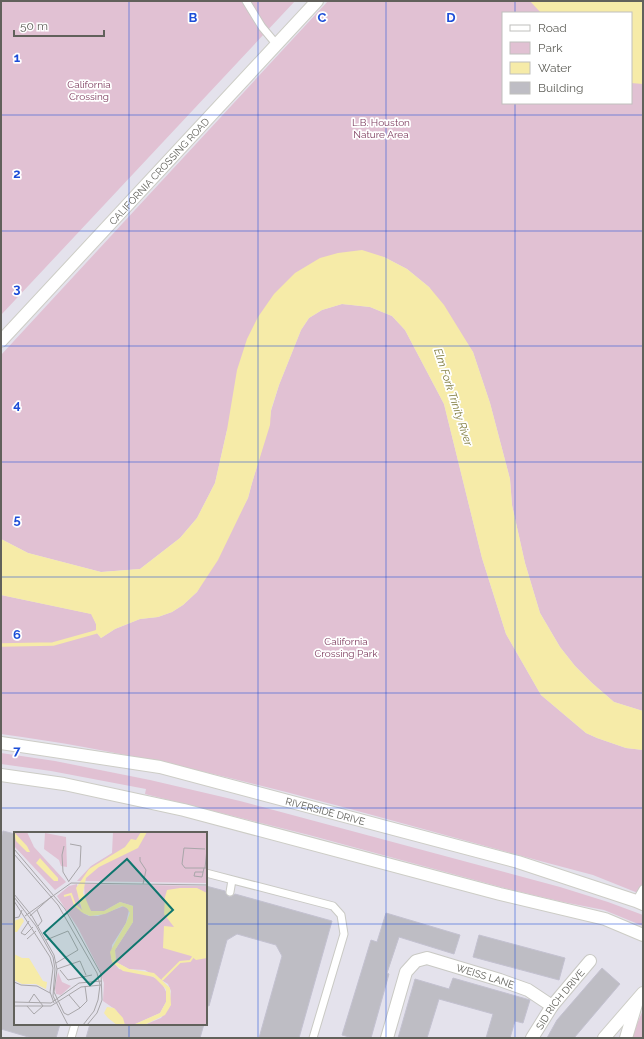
<svg xmlns="http://www.w3.org/2000/svg" width="644" height="1039" font-family="Raleway,sans-serif">
<style>
.green{fill:#e1c1d3;fill-rule:evenodd}
.water{fill:#f6eba8}
.lines{fill:none;stroke-linecap:round;stroke-linejoin:round}
.stream{stroke:#f6eba8;stroke-width:3.5}
.building{fill:#bebdc4;stroke:#c3c1d0}
.lane-casing{stroke:#c9c9c4;stroke-width:9}
.street-casing{stroke:#c9c9c4;stroke-width:14}
.secondary-casing{stroke:#cdcdc6;stroke-width:14}
.lane{stroke:#fff;stroke-width:7}
.street{stroke:#fff;stroke-width:12}
.secondary{stroke:#fff;stroke-width:12}
.grid{fill:none;stroke:#1d4ed8;stroke-width:1;stroke-opacity:0.55}
.labels{text-anchor:middle;dominant-baseline:central;stroke-width:3.5;stroke-linejoin:round;paint-order:stroke}
.park-label{font-size:10px;fill:#7e3d5f;stroke:#fff}
.street-label{font-size:10px;fill:#61615b;stroke:#fff}
.water-label{font-size:11px;font-style:italic;fill:#7c7839;stroke:#fff}
.inset-river{fill:none;stroke:#f6eba8;stroke-width:2}
.inset-road{fill:none;stroke:#a8a6a9;stroke-width:1}
.view{fill:#0f766e;fill-opacity:0.15;stroke:#0f766e;stroke-width:2}
.inset-edge{fill:none;stroke:#61615b;stroke-width:2}
.grid-label{font-size:13px;text-anchor:middle;font-weight:bold;fill:#1d4ed8;stroke:#fff;stroke-width:3.5;stroke-linejoin:round;paint-order:stroke}
</style>
<rect width="100%" height="100%" fill="#e4e2ec"/>
<path class="green" d="M 1,1 L 295,1 L 1,315 Z
M 328,1 L 643,1 L 643,711 L 614,702 L 592,683 L 575,666 L 560,647 L 540,613 L 525,563 L 512,505 L 510,479 L 490,403 L 473,352 L 429,287 L 407,269 L 384,257 L 338,253 L 227,430 L 215,483 L 197,518 L 180,538 L 140,569 L 101,572 L 28,553 L 1,539 L 1,355 ZM 503,13 L 631,13 L 631,103 L 503,103 Z
M 342,304 L 370,307 L 392,316 L 405,330 L 444,404 L 482,558 L 506,634 L 541,695 L 586,733 L 597,738 L 626,748 L 643,750 L 643,895 L 593,875 C 397,824 203,761 1,734 L 1,595 L 92,614 L 96,624 L 96,632 L 101,638 L 115,629 L 140,619 L 158,617 L 172,612 L 183,605 L 197,592 L 248,498 L 252,483 L 269,425 L 271,411 L 279,385 L 301,330 L 309,318 L 322,310 Z
M 1,753 L 55,761 L 150,780 L 240,801 L 560,887 L 608,902 L 643,915 L 643,926 L 604,910 L 563,902 L 508,889 L 309,835 L 145,794 L 146,789 L 51,771 L 1,764 Z
M 643,1010 L 643,1038 L 631,1038 Z"/>
<path class="water" d="M 530,1 L 643,1 L 643,84 L 631,83 L 631,13 L 541,13 Z
M 362,250 L 384,257 L 407,269 L 429,287 L 444,305 L 473,352 L 490,403 L 510,479 L 512,505 L 525,563 L 540,613 L 560,647 L 575,666 L 592,683 L 614,702 L 643,711 L 643,750 L 626,748 L 597,738 L 586,733 L 541,695 L 506,634 L 482,558 L 444,404 L 405,330 L 392,316 L 370,307 L 342,304 L 322,310 L 309,318 L 301,330 L 279,385 L 271,410 L 270,425 L 252,483 L 248,498 L 218,560 L 197,592 L 183,605 L 172,612 L 158,617 L 140,619 L 115,629 L 101,638 L 96,632 L 96,624 L 91,614 L 1,595 L 1,539 L 28,553 L 101,572 L 140,569 L 180,538 L 197,518 L 215,483 L 227,430 L 237,370 L 247,339 L 258,317 L 274,294 L 295,273 L 320,258 L 338,253 Z"/>
<g class="lines">
<path class="stream" d="M 1,645 L 53,644 L 96,632 L 99,629"/>
</g>
<path class="building" d="M 3,831 L 15,834 L 15,1024 L 60,1024 L 56,1038 L 32,1038 L 1,1029 L 1,839 Z
M 206,886 L 225,891 L 226,894 L 229,897 L 232,896 L 235,894 L 332,921 L 299,1038 L 259,1038 L 282,956 L 276,945 L 237,934 L 227,940 L 209,1006 L 206,1005 Z
M 386,913 L 460,935 L 454,954 L 399,937 L 387,973 L 389,974 L 371,1038 L 353,1038 L 342,1035 L 371,940 L 377,942 Z
M 479,935 L 565,958 L 559,980 L 473,957 Z
M 602,968 L 620,984 L 574,1038 L 547,1038 L 557,1020 Z
M 453,978 L 530,1000 L 523,1023 L 515,1021 L 510,1038 L 486,1038 L 493,1014 L 439,999 L 427,1038 L 398,1038 L 415,979 L 449,989 Z
M 90,1024 L 204,1024 L 200,1038 L 86,1038 Z"/>
<g class="lines">
<g class="lane-casing">
<path id="lane" d="M 246,1 L 262,27 L 277,45
M 206,873 L 333,906 L 341,915 L 344,934 L 313,1038
M 230,892 L 232,880
M 636,901 L 643,889
M 71,1038 L 75,1024"/>
</g>
<g class="street-casing">
<g id="street">
<path id="s1" d="M 387,1038 L 406,972 L 416,961 L 427,958 L 500,980 L 528,990 L 552,1006"/>
<path id="s2" d="M 532,1038 L 552,1006 L 590,961"/>
</g>
</g>
<g class="secondary-casing">
<g id="secondary">
<path id="s3" d="M 1,341 L 317,1"/>
<path id="s4" d="M 1,743 L 160,767 L 518,862 L 636,901 L 643,904"/>
<path d="M 1,775 L 64,784 L 184,810 L 500,894 L 605,919 L 643,935"/>
<path d="M 604,1038 L 643,993"/>
<path d="M 626,1038 L 637,1001"/>
</g>
</g>
<use href="#lane" class="lane"/>
<use href="#street" class="street"/>
<use href="#secondary" class="secondary"/>
</g>
<path class="grid" d="M 129,1 L 129,833M 258,1 L 258,1038M 386,1 L 386,1038M 515,1 L 515,13M 515,103 L 515,1038M 1,115 L 643,115M 1,231 L 643,231M 1,346 L 643,346M 1,462 L 643,462M 1,577 L 643,577M 1,693 L 643,693M 1,808 L 643,808M 1,924 L 15,924M 206,924 L 643,924M 129,1024 L 129,1038"/>
<g class="labels">
<g class="park-label">
<text x="89" y="84">California<tspan x="89" dy="12">Crossing</tspan></text>
<text x="381" y="122">L.B. Houston<tspan x="381" dy="12">Nature Area</tspan></text>
<text x="346" y="641">California<tspan x="346" dy="12">Crossing Park</tspan></text>
</g>
<g class="street-label">
<text stroke="none"><textPath href="#s3" startOffset="232">CALIFORNIA CROSSING ROAD</textPath></text>
<text stroke="none"><textPath href="#s4" startOffset="332">RIVERSIDE DRIVE</textPath></text>
<text stroke="none"><textPath href="#s1" startOffset="156">WEISS LANE</textPath></text>
<text stroke="none"><textPath href="#s2" startOffset="48">SID RICH DRIVE</textPath></text>
</g>
<g class="water-label">
<text transform="translate(453 397) rotate(72)">Elm Fork Trinity River</text>
</g>
</g>
<g transform="translate(14 832)">
<rect width="193" height="193" fill="#e4e2ec"/>
<path d="M 0,0 L 13,0 L 20,15 L 52,50 L 41,58 L 0,14 ZM 99,0 L 193,1 L 193,51 L 63,49 L 77,34 L 98,21 ZM 31,1 L 52,5 L 53,35 L 47,34 L 45,28 L 30,17 ZM 63,52 L 65,68 L 69,81 L 75,84 L 84,84 L 110,74 L 115,78 L 112,91 L 98,113 L 97,127 L 105,137 L 133,142 L 147,149 L 153,162 L 152,170 L 146,181 L 119,193 L 111,193 L 102,178 L 89,169 L 90,151 L 85,137 L 64,96 L 43,64 L 55,54 ZM 70,52 L 193,54 L 193,193 L 130,193 L 147,186 L 155,176 L 157,159 L 154,152 L 131,138 L 115,137 L 102,130 L 101,118 L 119,90 L 119,74 L 106,70 L 90,79 L 77,79 L 71,69 ZM 44,140 L 48,150 L 57,154 L 47,163 L 42,162 L 41,156 Z" fill="#e1c1d3"/>
<path d="M 0,0 L 13,14 L 16,20 L 13,20 L 2,9 ZM 127,0 L 133,0 L 124,16 L 85,35 L 72,46 L 69,61 L 77,79 L 90,79 L 106,70 L 119,74 L 119,90 L 101,118 L 102,130 L 115,137 L 140,141 L 156,156 L 157,173 L 151,183 L 130,193 L 119,193 L 146,181 L 152,170 L 152,157 L 140,145 L 109,139 L 98,130 L 96,120 L 112,91 L 116,81 L 113,76 L 108,74 L 91,82 L 76,84 L 69,81 L 62,56 L 75,37 L 111,15 L 117,7 L 122,8 ZM 26,26 L 44,46 L 44,49 L 40,49 L 22,31 ZM 166,56 L 183,56 L 193,61 L 193,126 L 182,128 L 177,124 L 149,116 L 150,94 L 160,95 L 150,82 L 151,65 L 153,58 ZM 8,86 L 10,89 L 3,100 L 0,100 L 0,89 ZM 0,122 L 8,126 L 15,126 L 29,149 L 33,150 L 32,157 L 22,152 L 8,152 L 0,148 ZM 93,175 L 100,176 L 109,186 L 111,193 L 103,193 L 94,186 L 90,181 Z" fill="#f6eba8"/>
<path class="inset-river" d="M 50,64 L 57,62 L 61,73 L 69,80M 148,148 L 166,130 L 176,129 L 179,125"/>
<path class="inset-road" d="M 50,14 L 48,23 L 49,40 L 55,50M 0,17 L 51,77 L 87,142 L 88,168 L 83,181 L 73,193M 191,17 L 170,16 L 168,32 L 171,36 L 193,36M 0,22 L 44,73 L 83,141 L 86,153 L 84,168 L 80,179 L 69,193M 126,25 L 126,29 L 132,38 L 129,52M 191,36 L 193,17M 189,40 L 181,40 L 180,44 L 188,45 L 190,36M 55,49 L 66,34 L 67,14 L 56,12M 0,62 L 18,84 L 40,123 L 43,137 L 40,160 L 50,181 L 54,183 L 66,176 L 55,163M 0,65 L 22,94 L 39,125 L 41,137 L 39,164 L 54,193M 0,69 L 36,125 L 39,136 L 36,160 L 40,171M 23,78 L 28,89 L 24,94M 11,84 L 57,51 L 193,53M 16,84 L 38,64M 0,86 L 5,85 L 8,78M 15,89 L 7,101 L 11,103 L 19,95M 13,107 L 22,99M 32,108 L 54,99 L 64,118 L 42,131M 43,137 L 66,129 L 72,143M 46,138 L 54,148 L 78,143M 0,150 L 7,153 L 23,154 L 36,161M 0,170 L 37,171 L 65,151 L 88,149M 0,174 L 37,174 L 67,155 L 87,153M 13,174 L 20,182 L 29,174 L 20,162 L 15,170M 66,176 L 73,169 L 71,154"/>
<path class="view" d="M 113,27 L 159,78 L 76,153 L 30,101 Z"/>
<rect width="193" height="193" class="inset-edge"/>
</g>
<g class="grid-label">
<text x="193" y="22">B</text>
<text x="322" y="22">C</text>
<text x="451" y="22">D</text>
<text x="17" y="62">1</text>
<text x="17" y="178">2</text>
<text x="17" y="293">3</text>
<text x="17" y="409">4</text>
<text x="17" y="524">5</text>
<text x="17" y="639">6</text>
<text x="17" y="755">7</text>
</g>
<rect width="644" height="1039" fill="none" stroke="#61615b" stroke-width="4"/>
<rect x="502" y="12" width="130" height="92" fill="#ffffff" stroke="#c0c0bd"/>
<rect x="510" y="25" width="20" height="6" fill="#ffffff" stroke="#c0c0bd"/>
<text x="538" y="32" font-size="12" fill="#61615b">Road</text>
<rect x="510" y="42" width="20" height="12" fill="#e1c1d3" stroke="#c0c0bd"/>
<text x="538" y="52" font-size="12" fill="#61615b">Park</text>
<rect x="510" y="62" width="20" height="12" fill="#f6eba8" stroke="#c0c0bd"/>
<text x="538" y="72" font-size="12" fill="#61615b">Water</text>
<rect x="510" y="82" width="20" height="12" fill="#bebdc4" stroke="#c0c0bd"/>
<text x="538" y="92" font-size="12" fill="#61615b">Building</text>
<path d="M14 30v6h90v-6" fill="none" stroke="#61615b" stroke-width="2"/>
<text x="20" y="30" font-size="12" fill="#61615b" stroke="#ffffff" stroke-width="3" paint-order="stroke">50 m</text>
</svg>
